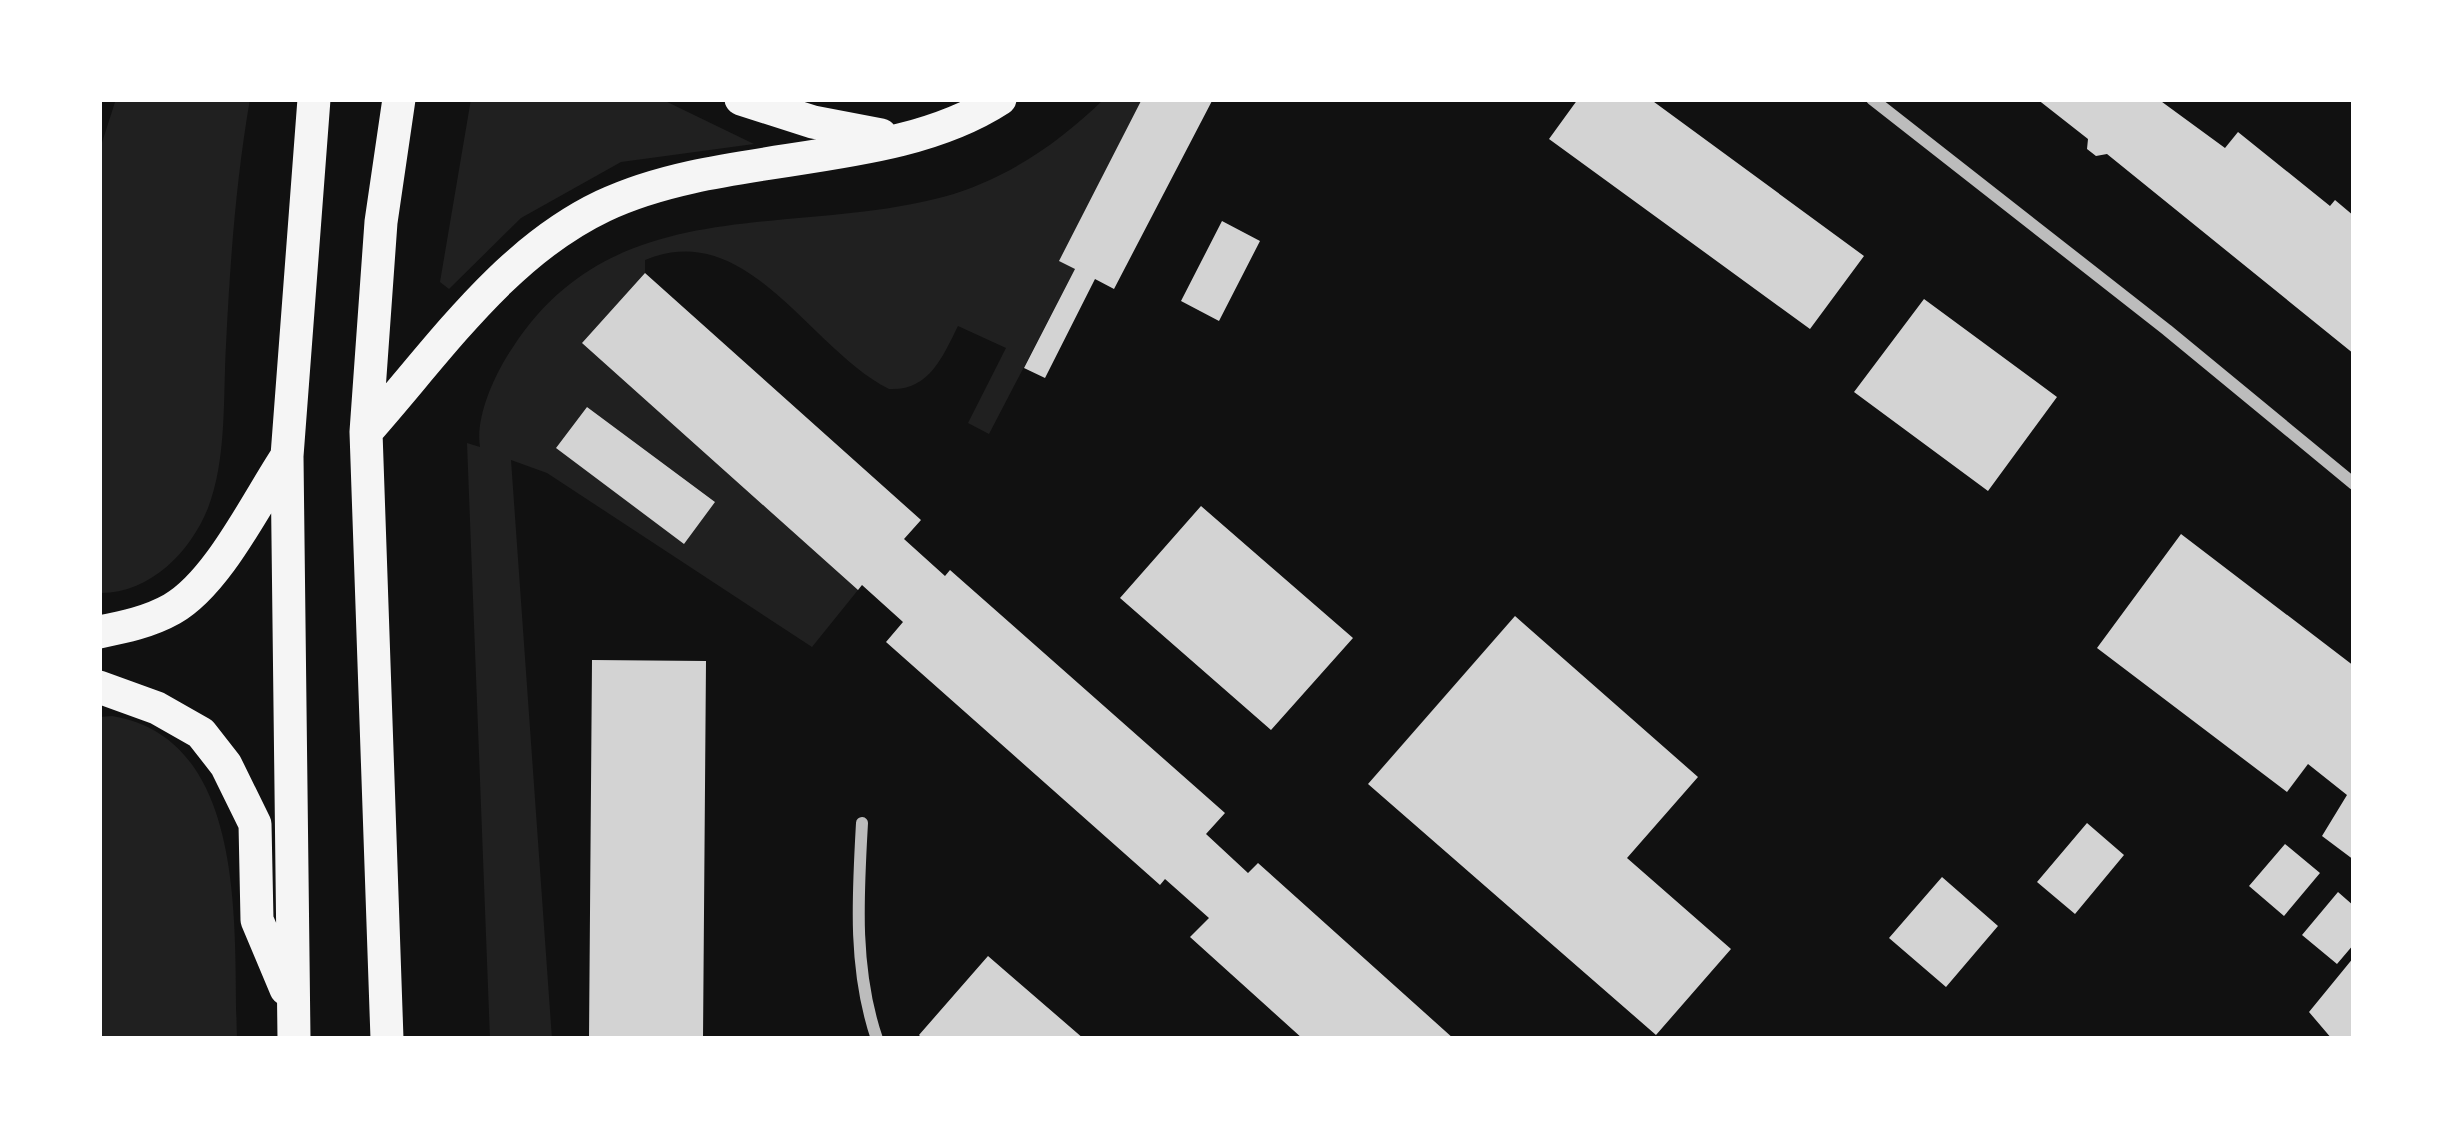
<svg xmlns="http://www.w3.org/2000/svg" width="2453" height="1138" font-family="'Sofia Sans Condensed',sans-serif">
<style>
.green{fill:#202020;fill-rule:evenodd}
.building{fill:#d3d3d3}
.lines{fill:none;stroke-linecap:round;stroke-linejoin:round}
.minor{stroke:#bcbcbc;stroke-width:12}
.trunk{stroke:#f5f5f5;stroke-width:33}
</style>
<rect width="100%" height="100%" fill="#111"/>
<path class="green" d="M 116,99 L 250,99 C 236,180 230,263 226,345 C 223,397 227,459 208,508 C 190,553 149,594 99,593 L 99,152 Z
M 471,99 L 661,99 L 754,144 L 621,162 L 521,218 L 449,289 L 440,282 Z
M 1104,99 L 1142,99 L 1060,261 L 1075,269 L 989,434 L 968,423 L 1006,348 L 958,326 C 942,358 929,391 889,389 C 809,349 748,217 645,260 L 645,273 L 583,342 L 858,590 L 812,647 L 547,473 L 511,460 L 552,1039 L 490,1039 L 467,443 L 480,447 C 475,417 495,373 513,347 C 615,190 789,238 943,197 C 1005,180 1058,144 1104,99 ZM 587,407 L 714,501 L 714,502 L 557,447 Z
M 112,716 C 251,739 233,934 237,1039 L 99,1039 L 99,717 Z"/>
<path class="building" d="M 1142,99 L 1213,99 L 1114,289 L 1095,279 L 1045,378 L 1024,368 L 1075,269 L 1059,261 Z
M 1578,99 L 1650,99 L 1864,256 L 1810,329 L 1549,139 Z
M 2037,99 L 2158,99 L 2225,148 L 2238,132 L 2330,206 L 2335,200 L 2354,216 L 2354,354 L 2107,154 L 2096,156 L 2087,149 L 2088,139 Z
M 1222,221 L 1260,241 L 1219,321 L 1181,301 Z
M 645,273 L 921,520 L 904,539 L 945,576 L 950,570 L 1225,813 L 1206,834 L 1248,873 L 1258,863 L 1454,1039 L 1303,1039 L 1190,937 L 1209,918 L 1165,879 L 1160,885 L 886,642 L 903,622 L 862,585 L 858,590 L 582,343 Z
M 1924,299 L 2057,397 L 1988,491 L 1854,392 Z
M 587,407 L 715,502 L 684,544 L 556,448 Z
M 1201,506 L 1353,638 L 1271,730 L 1120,598 Z
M 2181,534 L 2354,666 L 2354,860 L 2322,836 L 2347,795 L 2308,764 L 2287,792 L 2097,648 Z
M 1515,616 L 1698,777 L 1627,858 L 1731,949 L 1656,1035 L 1368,784 Z
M 592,660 L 706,661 L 703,1039 L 589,1039 Z
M 2087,823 L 2124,855 L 2075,914 L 2037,882 Z
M 2285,844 L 2320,873 L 2284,916 L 2249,886 Z
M 1942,877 L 1998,926 L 1946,987 L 1889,938 Z
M 2338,892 L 2354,906 L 2354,944 L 2337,964 L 2302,935 Z
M 988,956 L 1084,1039 L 923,1039 L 919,1035 Z
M 2354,957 L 2354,1039 L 2332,1039 L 2309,1012 Z"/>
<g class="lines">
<path class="minor" d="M 1872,99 L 2167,330 L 2354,484
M 862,823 C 858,895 853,969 877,1039"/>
<path class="trunk" d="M 741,99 L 813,122 L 881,135
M 366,432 C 438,351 504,253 603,206 C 723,149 891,170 1000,99
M 99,632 C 124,627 149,622 172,609 C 218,583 257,501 287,456
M 99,687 L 157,708 L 201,733 L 226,765 L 255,824 L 257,920 L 286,989
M 294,1039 L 287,456 L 314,99
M 387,1039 L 366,432 L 381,222 L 399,99"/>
</g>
<rect width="2453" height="1138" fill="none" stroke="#ffffff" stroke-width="204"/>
</svg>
